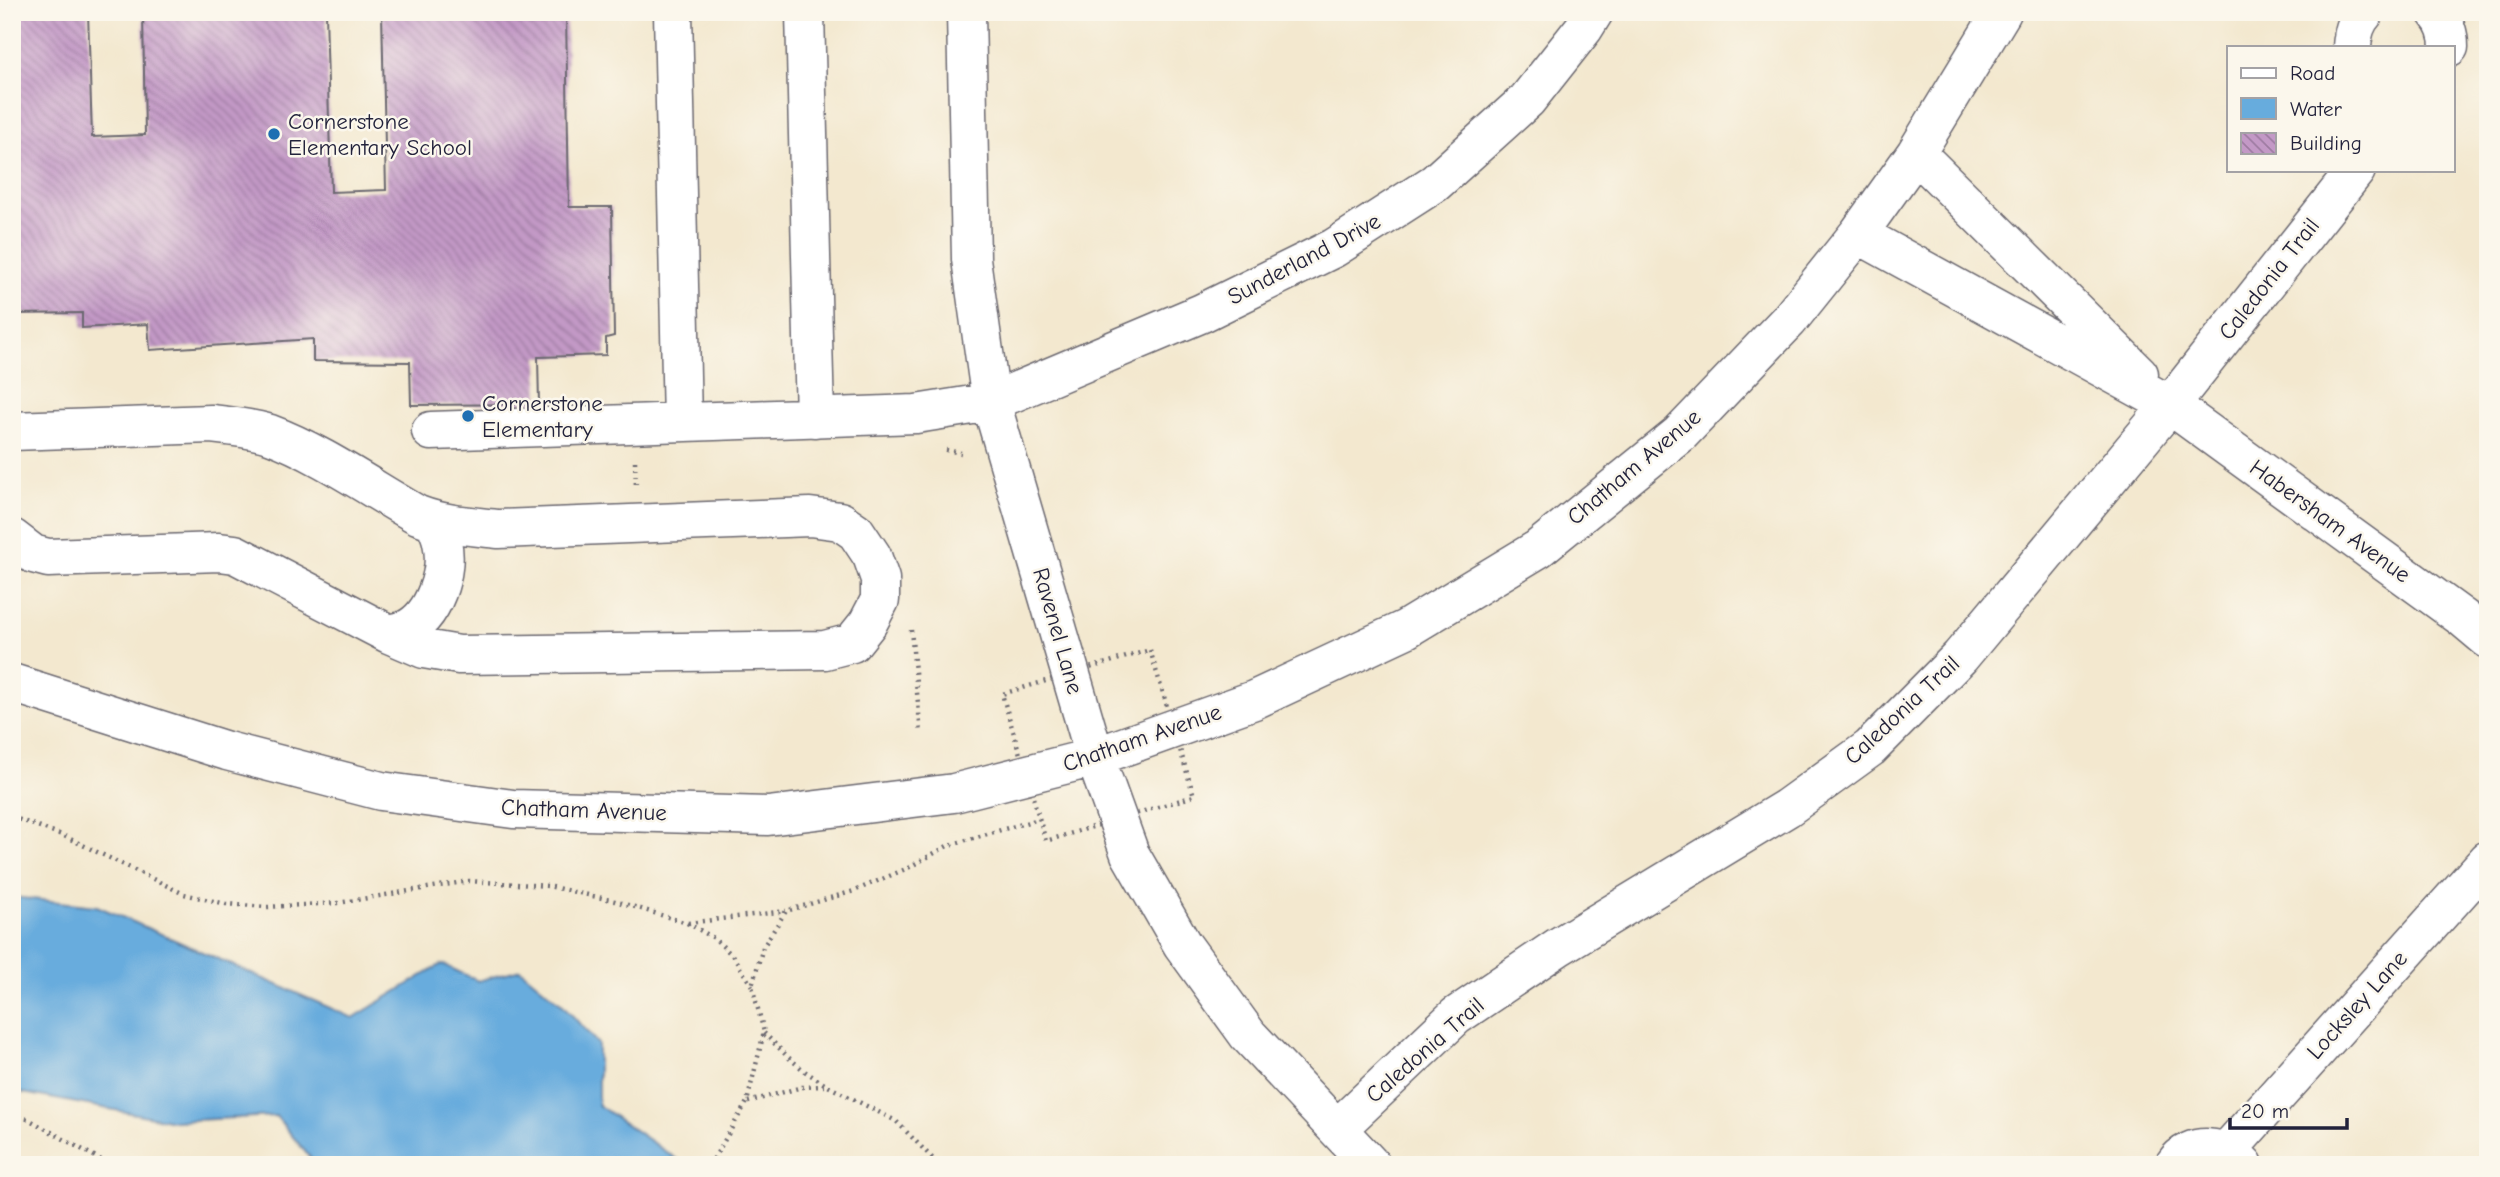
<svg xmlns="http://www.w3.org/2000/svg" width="2500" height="1177" font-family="'Comic Neue',sans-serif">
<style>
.water{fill:#67acdd;stroke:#44678c;stroke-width:2}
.building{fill:url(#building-back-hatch)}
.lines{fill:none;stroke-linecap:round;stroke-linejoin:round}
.minor-casing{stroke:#6b676f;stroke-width:41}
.path{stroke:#6b676f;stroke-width:4.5;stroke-dasharray:2 5;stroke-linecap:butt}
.minor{stroke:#fff;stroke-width:38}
.poi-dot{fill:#1f6fb2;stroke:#fbf7ec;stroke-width:2.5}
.labels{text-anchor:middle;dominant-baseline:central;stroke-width:5;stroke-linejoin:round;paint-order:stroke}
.poi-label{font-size:23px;fill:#22223b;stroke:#fbf7ec;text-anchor:start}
.street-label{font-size:23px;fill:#22223b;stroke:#fbf7ec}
</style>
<defs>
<pattern id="building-back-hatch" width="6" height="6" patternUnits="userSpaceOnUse" patternTransform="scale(1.75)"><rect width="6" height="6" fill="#c399c6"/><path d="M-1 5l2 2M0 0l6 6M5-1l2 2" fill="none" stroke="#9e7ca2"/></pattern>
</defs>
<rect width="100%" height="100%" fill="#fbf7ec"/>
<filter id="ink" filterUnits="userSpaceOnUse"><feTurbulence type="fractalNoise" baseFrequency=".0143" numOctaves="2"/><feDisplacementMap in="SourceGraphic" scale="14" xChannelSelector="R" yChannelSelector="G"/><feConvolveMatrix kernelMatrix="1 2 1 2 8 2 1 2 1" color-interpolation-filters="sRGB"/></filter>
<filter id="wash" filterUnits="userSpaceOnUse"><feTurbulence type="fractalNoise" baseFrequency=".00686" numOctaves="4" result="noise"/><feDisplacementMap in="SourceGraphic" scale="28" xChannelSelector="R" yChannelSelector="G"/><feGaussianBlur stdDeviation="1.57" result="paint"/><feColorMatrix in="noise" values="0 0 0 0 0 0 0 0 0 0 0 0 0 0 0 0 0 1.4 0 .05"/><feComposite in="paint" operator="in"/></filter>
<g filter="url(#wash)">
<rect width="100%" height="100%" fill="#f3e8cf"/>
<path class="water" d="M 12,897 L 97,906 L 353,1018 L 442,964 L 478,981 L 520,969 L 562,1004 L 598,1044 L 598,1105 L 685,1165 L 316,1165 L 276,1116 L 174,1121 L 12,1091 Z"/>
<g id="blocks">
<path class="building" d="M 12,12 L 88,12 L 92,137 L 145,135 L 143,12 L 326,12 L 331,192 L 386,190 L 382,12 L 566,12 L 569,207 L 612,207 L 614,336 L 606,338 L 606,355 L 538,357 L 539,404 L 411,405 L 410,362 L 313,361 L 313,339 L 150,350 L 148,324 L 82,328 L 82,313 L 12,314 Z"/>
</g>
</g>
<g filter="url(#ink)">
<use href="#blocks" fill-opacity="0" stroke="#6b676f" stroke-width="2"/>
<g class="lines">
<g class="minor-casing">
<path id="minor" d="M 673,12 L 682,422
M 805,12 L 815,418
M 966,12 L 971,259 L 991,402 L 1095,757 L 1130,854 L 1182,944 L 1248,1035 L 1371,1165
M 2436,12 C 2445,22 2449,34 2449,47
M 2352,47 C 2353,34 2355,22 2365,12
M 1916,153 L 2139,374
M 1858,234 L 2170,405 L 2463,618 L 2488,639
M 12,431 L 211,424 C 231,426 250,428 270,434 C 319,452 372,489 418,515 C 444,525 471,526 499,529 L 810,517 L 840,521 L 856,532 L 872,556 L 880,579 L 880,600 L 868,623 L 852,643 L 825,650 L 459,655 L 424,649 L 389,634 L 235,554 L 219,552 L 48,558 L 33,554 L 12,538
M 431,431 L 916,414 L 991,402 L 1202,313 L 1334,248 L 1435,183 L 1527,100 L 1584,28 L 1594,12
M 389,634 C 394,633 400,632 405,630 C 434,617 449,571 442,542 C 441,535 437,528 435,521
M 12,683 L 227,751 L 381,791 L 513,809 L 768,816 L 954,793 L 1095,757 L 1254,700 L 1406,629 L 1538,549 L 1680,434 L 1789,320 L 1858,234 L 1916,153 L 2002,12
M 1337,1129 L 1456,1016 L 1558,947 L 1787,808 L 1870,748 L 1960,657 L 2170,405 L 2356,170
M 2227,1151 L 2488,860
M 2174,1165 C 2190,1140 2226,1145 2244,1165"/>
</g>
<path class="path" d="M 946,450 L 961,453
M 635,461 L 636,487
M 911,630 L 921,734
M 1150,650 L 1194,796 L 1046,841 L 1002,694 Z
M 12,817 L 62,835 L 184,894 L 226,904 L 267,907 L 338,903 L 469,881 L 548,886 L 615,901 L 687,923 L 714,938 L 732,955 L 752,986
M 688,923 L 786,911
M 764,1033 L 788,1057 L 806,1072 L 826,1085 L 896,1121 L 939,1165
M 748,1102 L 802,1087 L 824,1086
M 12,1116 L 28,1119 L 110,1165
M 710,1165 L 747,1102 L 764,1032 L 752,986 L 763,947 L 786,911 L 854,891 L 908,868 L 949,845 L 1039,819"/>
<use href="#minor" class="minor"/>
</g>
</g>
<g class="poi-dot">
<circle cx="274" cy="134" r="7"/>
<circle cx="468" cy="416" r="7"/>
</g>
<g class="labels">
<g class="poi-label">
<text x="288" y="121">Cornerstone<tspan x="288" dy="26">Elementary School</tspan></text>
<text x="482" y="403">Cornerstone<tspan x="482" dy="26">Elementary</tspan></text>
</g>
<g class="street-label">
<text transform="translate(1304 259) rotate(-28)">Sunderland Drive</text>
<text transform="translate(2269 279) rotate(-52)">Caledonia Trail</text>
<text transform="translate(1634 467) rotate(-40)">Chatham Avenue</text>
<text transform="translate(2330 521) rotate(36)">Habersham Avenue</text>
<text transform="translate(1058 631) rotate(74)">Ravenel Lane</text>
<text transform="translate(1902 710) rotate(-43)">Caledonia Trail</text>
<text transform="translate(1142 738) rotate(-19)">Chatham Avenue</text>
<text transform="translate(584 810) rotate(2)">Chatham Avenue</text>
<text transform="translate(2357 1005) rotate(-48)">Locksley Lane</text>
<text transform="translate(1425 1050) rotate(-41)">Caledonia Trail</text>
</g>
</g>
<rect width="2500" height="1177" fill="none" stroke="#fbf7ec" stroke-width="42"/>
<rect x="2227" y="46" width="228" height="126" fill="#fbf7ec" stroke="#a4a2a5" stroke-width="2"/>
<rect x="2241" y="68" width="35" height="10" fill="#ffffff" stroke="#a4a2a5" stroke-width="2"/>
<text x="2290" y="80" font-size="21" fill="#22223b">Road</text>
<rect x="2241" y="98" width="35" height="21" fill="#67acdd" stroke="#a4a2a5" stroke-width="2"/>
<text x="2290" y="116" font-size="21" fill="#22223b">Water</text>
<rect x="2241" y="133" width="35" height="21" fill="url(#building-back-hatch)" stroke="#a4a2a5" stroke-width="2"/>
<text x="2290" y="150" font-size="21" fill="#22223b">Building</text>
<path d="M2230 1118v10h117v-10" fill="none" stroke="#22223b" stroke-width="3.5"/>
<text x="2241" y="1118" font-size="21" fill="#22223b" stroke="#fbf7ec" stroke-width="5" paint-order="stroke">20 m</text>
</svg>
